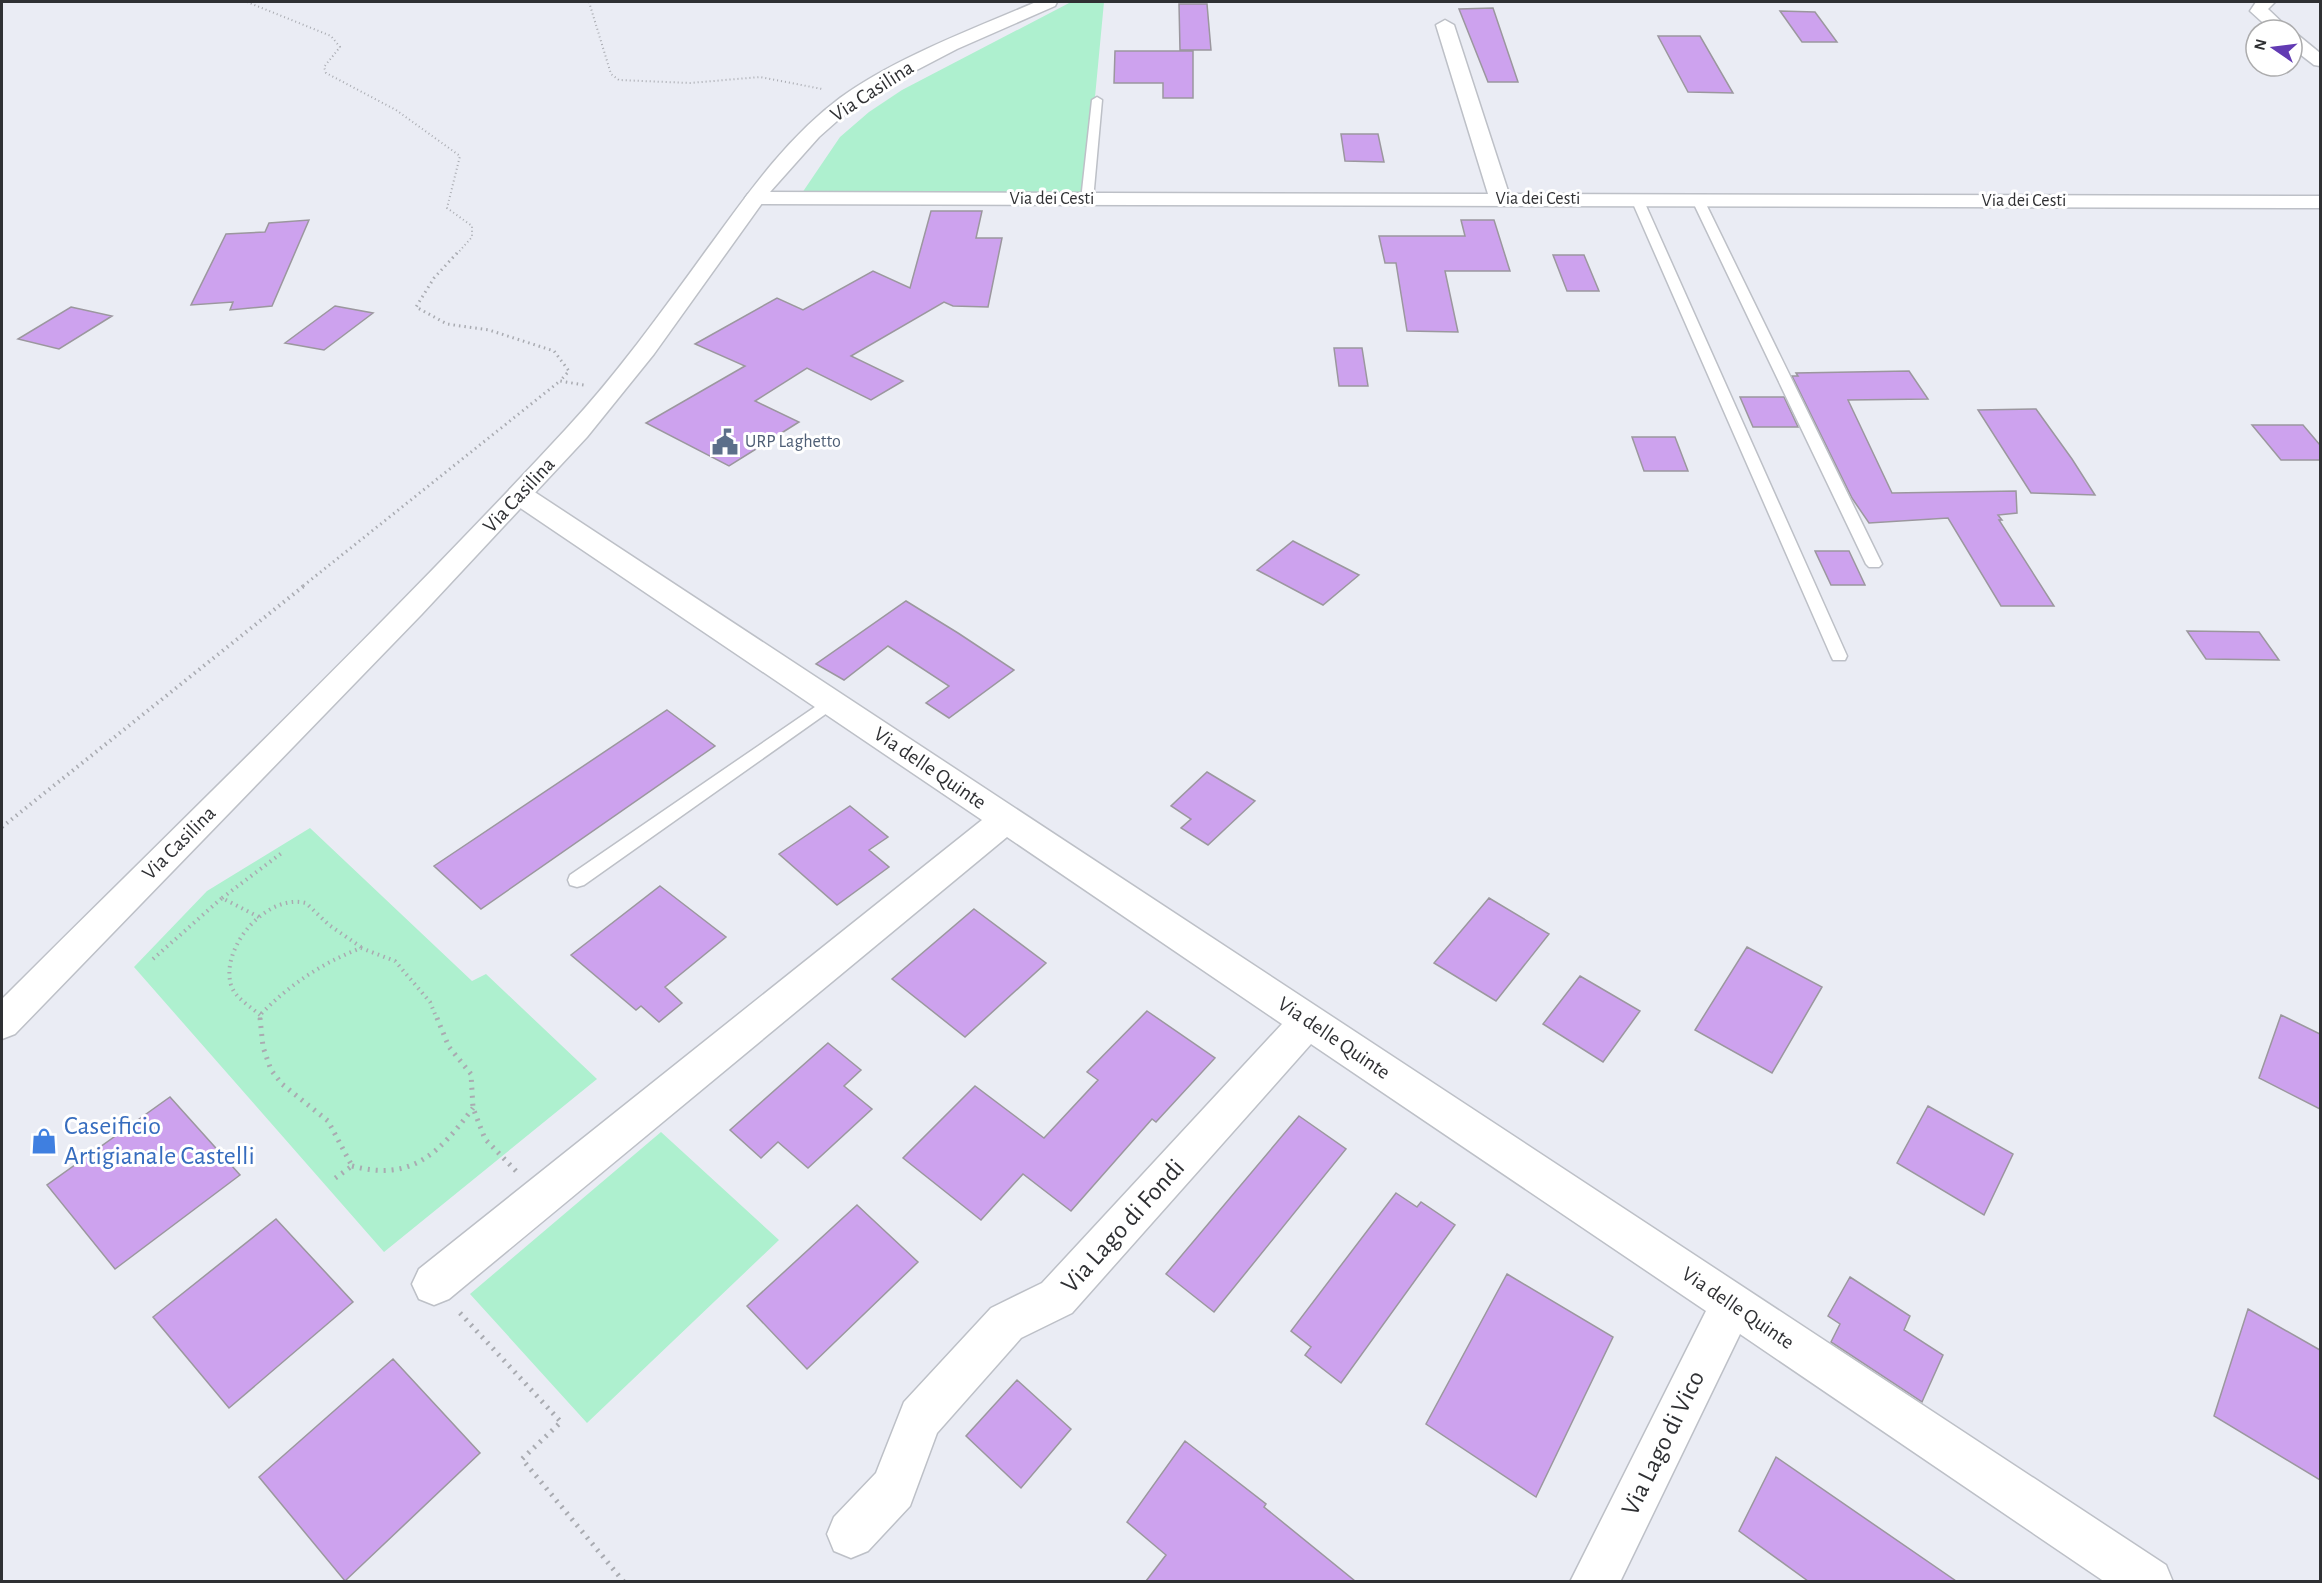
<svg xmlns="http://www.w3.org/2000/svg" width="2322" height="1583" font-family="'Alegreya Sans',sans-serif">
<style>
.green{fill:#aef0cf}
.building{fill:#cda2ee;stroke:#9b979e;stroke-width:1.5}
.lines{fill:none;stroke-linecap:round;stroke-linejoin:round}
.service-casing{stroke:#bdc0c7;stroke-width:3}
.minor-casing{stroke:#bdc0c7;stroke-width:3}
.primary-casing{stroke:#bdc0c7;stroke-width:3}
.path-far3{stroke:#a9abb1;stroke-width:2;stroke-dasharray:1 3;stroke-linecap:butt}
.path-far2{stroke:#a9abb1;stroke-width:3;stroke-dasharray:1.5 4;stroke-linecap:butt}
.path-far1{stroke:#a9abb1;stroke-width:4;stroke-dasharray:1.5 4.5;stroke-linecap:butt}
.path{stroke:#a9abb1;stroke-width:5;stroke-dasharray:2 6;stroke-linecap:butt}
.service{fill:#fff;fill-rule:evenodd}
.minor{fill:#fff;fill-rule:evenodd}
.primary{fill:#fff;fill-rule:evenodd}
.labels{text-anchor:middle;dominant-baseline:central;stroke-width:6;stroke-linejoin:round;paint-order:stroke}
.far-street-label{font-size:18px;fill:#2f3033;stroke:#fff}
.far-service-label{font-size:18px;fill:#4e5e75;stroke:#fff;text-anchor:start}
.street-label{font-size:21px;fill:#2f3033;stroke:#fff}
.near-shop-label{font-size:26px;fill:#366cbe;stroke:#fff;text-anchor:start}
.near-street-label{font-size:26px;fill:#2f3033;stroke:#fff}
</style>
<rect width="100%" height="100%" fill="#eaecf4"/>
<path class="green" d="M 1071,2 L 1104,2 L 1086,192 L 802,193 L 840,137 L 869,112 L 902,90 Z
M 310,828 L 472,981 L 486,974 L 597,1079 L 384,1252 L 134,967 L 207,891 Z
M 661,1132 L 779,1240 L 587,1423 L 470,1294 Z"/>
<path class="building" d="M 1179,4 L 1207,4 L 1211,50 L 1180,50 Z
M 1493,8 L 1518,82 L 1488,82 L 1459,9 Z
M 1780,11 L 1815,12 L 1837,42 L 1802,42 Z
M 1658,36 L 1700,36 L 1733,93 L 1688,92 Z
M 1115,51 L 1193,51 L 1193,98 L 1163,98 L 1163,83 L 1114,83 Z
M 1341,134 L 1378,134 L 1384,162 L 1345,161 Z
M 931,211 L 982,211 L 976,238 L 1002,238 L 988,307 L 953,306 L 944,302 L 851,356 L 903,381 L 871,400 L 807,368 L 755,401 L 799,422 L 729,466 L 646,423 L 745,366 L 695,344 L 777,298 L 803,310 L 873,271 L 910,288 Z
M 309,220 L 272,306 L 230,310 L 233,302 L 191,305 L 226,234 L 265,232 L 269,223 Z
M 1461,220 L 1494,220 L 1510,271 L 1445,271 L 1458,332 L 1407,331 L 1396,263 L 1385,263 L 1379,236 L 1465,236 Z
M 1553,255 L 1584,255 L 1599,291 L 1567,291 Z
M 335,306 L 373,313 L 324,350 L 285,343 Z
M 71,307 L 112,316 L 59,349 L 18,339 Z
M 1334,348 L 1362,348 L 1368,386 L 1339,386 Z
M 1909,371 L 1928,399 L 1848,400 L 1892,493 L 2016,491 L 2017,513 L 1998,515 L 2002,520 L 1999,520 L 2054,606 L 2001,606 L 1948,518 L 1869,523 L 1852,498 L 1792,376 L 1798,376 L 1796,373 Z
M 1740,397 L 1784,397 L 1798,427 L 1753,427 Z
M 2036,409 L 2072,459 L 2095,495 L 2031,493 L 1978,410 Z
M 2252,425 L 2303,425 L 2320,445 L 2320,460 L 2281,460 Z
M 1632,437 L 1675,437 L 1688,471 L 1644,471 Z
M 1293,541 L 1359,575 L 1323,605 L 1257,570 Z
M 1815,551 L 1849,551 L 1865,585 L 1831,585 Z
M 906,601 L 958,633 L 1014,670 L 949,718 L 926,703 L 949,686 L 888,646 L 844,680 L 816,664 Z
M 2187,631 L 2259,632 L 2279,660 L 2206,659 Z
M 667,710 L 715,746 L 481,909 L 434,866 Z
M 1207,772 L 1255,801 L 1208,845 L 1181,828 L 1191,819 L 1171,806 Z
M 850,806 L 888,837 L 869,850 L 889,867 L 837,905 L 779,854 Z
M 660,886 L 726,937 L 665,987 L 682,1003 L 659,1022 L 641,1006 L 636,1010 L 571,955 Z
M 1489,898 L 1549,934 L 1496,1001 L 1434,963 Z
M 974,909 L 1046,963 L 965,1037 L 892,979 Z
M 1747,947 L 1822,987 L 1772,1073 L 1695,1030 Z
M 1580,976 L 1640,1011 L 1603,1062 L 1543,1024 Z
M 1147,1011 L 1215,1058 L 1156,1122 L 1152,1119 L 1071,1211 L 1023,1174 L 981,1220 L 903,1158 L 975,1086 L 1044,1138 L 1098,1080 L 1087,1072 Z
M 2281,1015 L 2320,1034 L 2320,1109 L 2259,1078 Z
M 828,1043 L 861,1070 L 844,1086 L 872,1109 L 808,1168 L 778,1142 L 761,1158 L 730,1130 Z
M 170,1097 L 240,1175 L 115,1269 L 47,1185 Z
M 1928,1106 L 2013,1154 L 1984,1215 L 1897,1163 Z
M 1299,1116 L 1346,1149 L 1214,1312 L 1166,1274 Z
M 1396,1193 L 1417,1207 L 1421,1202 L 1455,1225 L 1341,1383 L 1305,1355 L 1311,1347 L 1291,1331 Z
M 857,1205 L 918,1262 L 807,1369 L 747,1306 Z
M 276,1219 L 353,1302 L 229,1408 L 153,1317 Z
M 1507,1274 L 1613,1337 L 1536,1497 L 1426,1424 Z
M 1850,1277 L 1910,1316 L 1904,1330 L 1943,1355 L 1922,1402 L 1831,1342 L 1840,1324 L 1828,1316 Z
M 2248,1309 L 2320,1350 L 2320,1480 L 2214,1416 Z
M 393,1359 L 480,1453 L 345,1581 L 259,1477 Z
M 1017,1380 L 1071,1429 L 1021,1488 L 966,1436 Z
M 1185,1441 L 1266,1504 L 1264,1507 L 1355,1581 L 1146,1581 L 1166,1555 L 1127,1522 Z
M 1776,1457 L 1956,1581 L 1808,1581 L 1739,1531 Z"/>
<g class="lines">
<g class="service-casing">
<path id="service" d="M 1097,97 L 1102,100 L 1093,200 L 1087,203 L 1081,200 L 1092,100 Z
M 1637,196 L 1643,199 L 1847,656 L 1845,660 L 1833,660 L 1831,656 L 1631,199 Z
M 1698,197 L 1704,200 L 1882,564 L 1879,567 L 1869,567 L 1866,564 L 1692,200 Z
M 831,696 L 840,702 L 837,706 L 584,885 L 577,887 L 570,885 L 568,880 L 570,875 Z"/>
</g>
<g class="minor-casing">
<path id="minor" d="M 2256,2 L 2275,2 L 2268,9 L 2290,30 L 2271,30 L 2250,11 Z
M 1445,20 L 1454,25 L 1509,194 L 2320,196 L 2320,208 L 755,204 L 748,202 L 745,198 L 748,194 L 755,192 L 1488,194 L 1436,25 Z
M 2292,34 L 2298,35 L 2320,53 L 2320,66 L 2314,65 L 2292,48 Z
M 520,487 L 530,489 L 2166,1565 L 2173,1582 L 2105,1582 L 1740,1334 L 1620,1582 L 1570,1582 L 1706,1311 L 1311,1044 L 1072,1313 L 1021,1338 L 937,1433 L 910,1506 L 868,1551 L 851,1558 L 834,1551 L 827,1534 L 834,1517 L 876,1473 L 904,1402 L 991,1308 L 1042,1283 L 1282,1024 L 1007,837 L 449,1299 L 434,1305 L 419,1299 L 412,1284 L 419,1269 L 982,820 L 510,501 L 507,495 L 510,489 Z"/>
</g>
<g class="primary-casing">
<path id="primary" d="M 1036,2 L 1057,2 L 1055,6 L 957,49 L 888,85 L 854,106 L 819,137 L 770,192 L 654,354 L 587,437 L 421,615 L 15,1034 L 2,1039 L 2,999 C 191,810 385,625 566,429 C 621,370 667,304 714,240 C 751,189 789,136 840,98 C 895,58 973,29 1036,2 Z"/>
</g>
<path class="path-far3" d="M 247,2 L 331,36 L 340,47 L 324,67 L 326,73 L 396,110 L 460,156 L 447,208 L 472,226 L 472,237 L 456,255
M 589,2 L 611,74 L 619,80 L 690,83 L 760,77 L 822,89"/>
<path class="path-far2" d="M 457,253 L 434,278 L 416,307 L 447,324 L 489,330 L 554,351 L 569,371 L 560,381 L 584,385
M 303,586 L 560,381"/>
<path class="path-far1" d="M 2,827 L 305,585
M 222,898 L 283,852
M 153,959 L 222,898 L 259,917
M 260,1015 C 250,1006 235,998 231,985 C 220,947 267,893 306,903 L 329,925 L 361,947
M 260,1019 L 260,1015 C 289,985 322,963 361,948 L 395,961 L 430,1002 L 437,1019"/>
<path class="path" d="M 260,1018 L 263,1047 L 271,1070 L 282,1084 L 328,1121 L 352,1166 L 334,1179
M 437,1018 L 449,1047 L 471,1074 L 473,1108 L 485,1139 L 516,1171
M 352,1166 C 412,1182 439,1153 473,1108
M 460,1313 L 561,1422 L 522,1459 L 624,1582"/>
<use href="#service" class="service"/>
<use href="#minor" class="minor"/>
<use href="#primary" class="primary"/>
</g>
<defs>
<g id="civic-bare" transform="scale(2.07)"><path d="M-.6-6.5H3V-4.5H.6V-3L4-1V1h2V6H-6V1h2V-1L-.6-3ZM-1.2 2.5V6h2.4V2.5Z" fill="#5c6f8a" stroke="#fff" stroke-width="2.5" paint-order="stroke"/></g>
<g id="shop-bare" transform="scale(2.07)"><path d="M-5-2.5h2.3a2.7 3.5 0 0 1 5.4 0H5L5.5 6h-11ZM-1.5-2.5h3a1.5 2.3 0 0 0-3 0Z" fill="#3f7fe0" stroke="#fff" stroke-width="2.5" paint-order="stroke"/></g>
</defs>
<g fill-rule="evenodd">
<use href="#civic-bare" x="725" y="442"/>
<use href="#shop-bare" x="44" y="1141"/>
</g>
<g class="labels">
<g class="far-street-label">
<text x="1052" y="199">Via dei Cesti</text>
<text x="1538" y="199">Via dei Cesti</text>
<text x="2024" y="201">Via dei Cesti</text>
</g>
<g class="far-service-label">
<text x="745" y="442">URP Laghetto</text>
</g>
<g class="street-label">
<text transform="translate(872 91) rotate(-33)">Via Casilina</text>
<text transform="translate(519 495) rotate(-47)">Via Casilina</text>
<text transform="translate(930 768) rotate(34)">Via delle Quinte</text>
<text transform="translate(179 843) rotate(-45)">Via Casilina</text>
<text transform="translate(1334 1038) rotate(34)">Via delle Quinte</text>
<text transform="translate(1738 1308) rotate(34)">Via delle Quinte</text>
</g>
<g class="near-shop-label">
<text x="64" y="1126">Caseificio<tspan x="64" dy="30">Artigianale Castelli</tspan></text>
</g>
<g class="near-street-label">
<text transform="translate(1123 1226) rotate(-48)">Via Lago di Fondi</text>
<text transform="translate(1663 1443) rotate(-64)">Via Lago di Vico</text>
</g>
</g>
<rect width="2322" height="1583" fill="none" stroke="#2f3033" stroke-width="6"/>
<g transform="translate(2274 48) rotate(284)"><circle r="28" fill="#ffffff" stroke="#acacad" stroke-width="1.5"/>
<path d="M0-4.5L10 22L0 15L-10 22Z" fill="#623bb3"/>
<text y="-9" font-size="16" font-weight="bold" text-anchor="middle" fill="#2f3033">N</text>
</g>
</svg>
